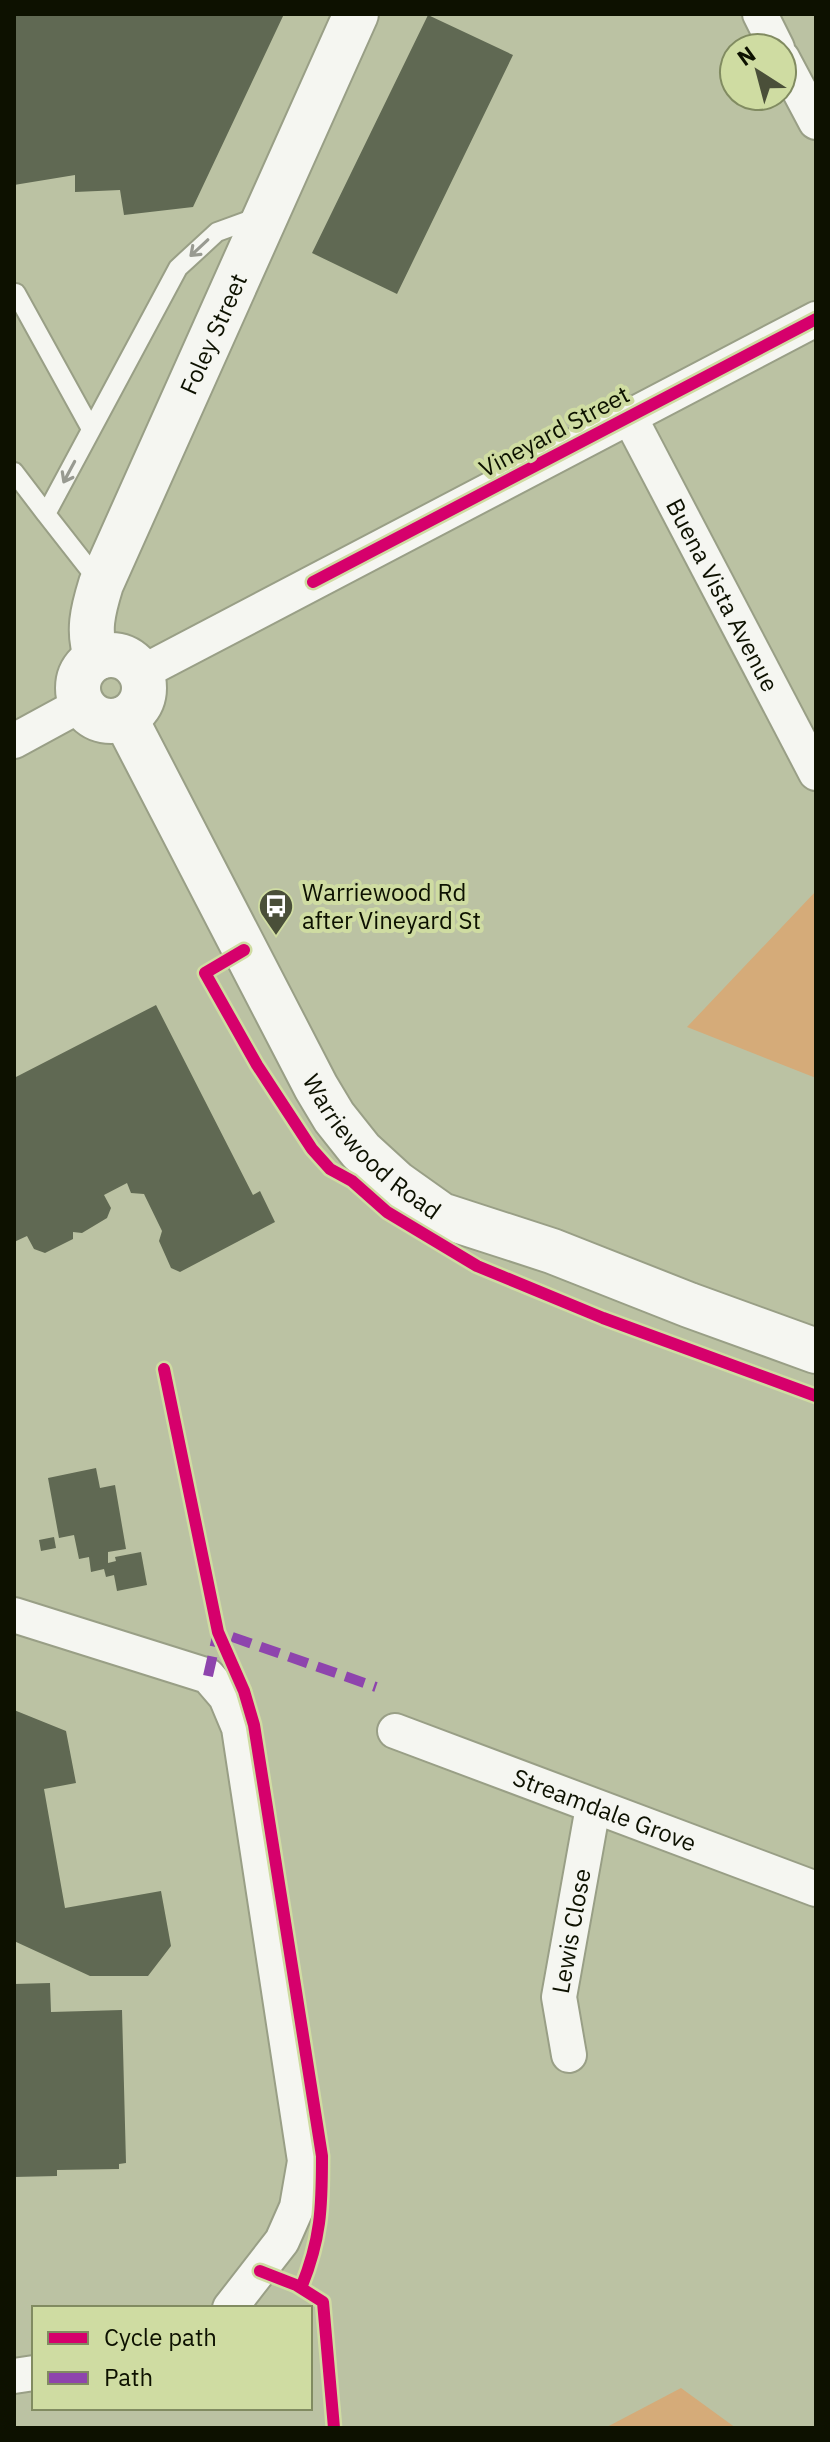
<svg xmlns="http://www.w3.org/2000/svg" width="830" height="2442" font-family="'IBM Plex Sans',sans-serif">
<style>
.green{fill:#d5ab79}
.building{fill:#606953}
.lines{fill:none;stroke-linecap:round;stroke-linejoin:round}
.service-casing{stroke:#999f86;stroke-width:22}
.minor-casing{stroke:#999f86;stroke-width:38}
.tertiary-casing{stroke:#999f86;stroke-width:48}
.service{stroke:#f5f6f1;stroke-width:18}
.minor{stroke:#f5f6f1;stroke-width:34}
.tertiary{stroke:#f5f6f1;stroke-width:44}
.quiet{stroke:#8e44ad;stroke-width:10;stroke-dasharray:20 10;stroke-linecap:butt}
.cycleway-casing{stroke:#cfdca2;stroke-width:17}
.cycleway{stroke:#d6006c;stroke-width:12}
.oneway{stroke:#989a91}
.labels{text-anchor:middle;dominant-baseline:central;stroke-width:8;stroke-linejoin:round;paint-order:stroke}
.street-label{font-size:24px;fill:#0d1100;stroke:#cfdca2}
.poi-label{font-size:24px;fill:#0d1100;stroke:#cfdca2;text-anchor:start}
</style>
<rect width="100%" height="100%" fill="#bbc2a3"/>
<path class="green" d="M 816,891 L 816,1078 L 687,1027 Z
M 681,2388 L 736,2428 L 605,2428 Z"/>
<path class="building" d="M 14,14 L 284,14 L 193,207 L 124,215 L 120,190 L 75,192 L 75,175 L 14,185 Z
M 428,15 L 513,55 L 397,294 L 312,253 Z
M 156,1005 L 253,1195 L 260,1191 L 275,1222 L 180,1272 L 171,1268 L 159,1241 L 162,1231 L 144,1194 L 131,1193 L 127,1183 L 104,1195 L 111,1208 L 107,1218 L 82,1233 L 73,1232 L 73,1239 L 45,1253 L 34,1249 L 27,1236 L 14,1242 L 14,1078 Z
M 96,1468 L 100,1488 L 115,1485 L 126,1549 L 108,1552 L 108,1563 L 116,1561 L 115,1557 L 141,1552 L 147,1585 L 117,1591 L 114,1575 L 106,1577 L 104,1569 L 91,1572 L 89,1557 L 79,1559 L 74,1535 L 59,1538 L 48,1478 Z
M 54,1537 L 56,1548 L 41,1551 L 39,1540 Z
M 14,1710 L 66,1731 L 76,1783 L 44,1789 L 65,1908 L 161,1891 L 171,1946 L 148,1976 L 90,1976 L 14,1941 Z
M 50,1983 L 51,2012 L 122,2010 L 126,2163 L 119,2164 L 119,2169 L 57,2170 L 57,2176 L 14,2177 L 14,1984 Z"/>
<g class="lines">
<g class="service-casing">
<path id="service" d="M 14,294 L 16,293 L 91,429
M 14,472 L 46,514
M 100,583 L 46,514 L 178,268 L 217,232 L 261,216"/>
</g>
<g class="minor-casing">
<g id="minor">
<path d="M 760,14 L 777,48"/>
<path d="M 782,58 L 816,122"/>
<path id="s1" d="M 629,416 L 816,773"/>
<path d="M 141,673 L 816,319"/>
<path d="M 14,741 L 82,704"/>
<path d="M 14,1615 L 208,1676 L 226,1697 L 239,1728 L 305,2161 L 297,2207 L 282,2241 L 230,2308"/>
<path id="s2" d="M 395,1731 L 816,1889"/>
<path id="s3" d="M 569,2055 L 559,1997 L 593,1807"/>
<path d="M 14,2376 L 34,2373"/>
</g>
</g>
<g class="tertiary-casing">
<g id="tertiary">
<circle cx="111" cy="688" r="33"/>
<path id="s4" d="M 97,658 C 87,632 93,610 101,584 L 356,14"/>
<path id="s5" d="M 125,718 L 316,1087 L 334,1117 L 361,1151 L 396,1183 L 441,1215 L 552,1251 L 689,1305 L 816,1351"/>
</g>
</g>
<use href="#service" class="service"/>
<use href="#minor" class="minor"/>
<use href="#tertiary" class="tertiary"/>
<path class="quiet" d="M 208,1676 L 218,1632 L 376,1687"/>
<g class="cycleway-casing">
<path id="cycleway" d="M 313,582 L 816,319
M 244,950 L 205,973 L 257,1065 L 312,1149 L 330,1169 L 352,1181 L 387,1212 L 477,1266 L 603,1318 L 816,1396
M 164,1369 L 218,1632 L 244,1691 L 254,1725 L 322,2156 C 322,2208 321,2239 301,2288
M 260,2271 L 296,2285 L 323,2302 L 334,2428"/>
</g>
<use href="#cycleway" class="cycleway"/>
</g>
<defs><path id="oneway-shaft" d="M-6 0H5M1.5-3L5.5 0L1.5 3" fill="none" stroke-width="1.6" stroke-linecap="round" stroke-linejoin="round" transform="scale(2)"/></defs>
<g class="oneway">
<use href="#oneway-shaft" transform="translate(199 248) rotate(137)"/>
<use href="#oneway-shaft" transform="translate(69 472) rotate(118)"/>
</g>
<defs>
<g id="bus-pin" transform="scale(1.8)"><path d="M0 17L-7.5 6A9.5 9.5 0 1 1 7.5 6Z" fill="#4a4f39" stroke="#cfdca2"/><path d="M-5-6H5V4H4V6H2V4H-2V6H-4V4H-5ZM-3.5-4V0h7V-4ZM-3.5 1.2v1.5H-2V1.2ZM2 1.2v1.5H3.5V1.2Z" fill="#fff"/></g>
</defs>
<g fill-rule="evenodd">
<use href="#bus-pin" x="276" y="906"/>
</g>
<g class="labels">
<g class="street-label">
<text stroke="none"><textPath href="#s4" startOffset="350">Foley Street</textPath></text>
<text transform="translate(554 431) rotate(-28)">Vineyard Street</text>
<text stroke="none"><textPath href="#s1" startOffset="202">Buena Vista Avenue</textPath></text>
<text stroke="none"><textPath href="#s5" startOffset="498">Warriewood Road</textPath></text>
<text stroke="none"><textPath href="#s2" startOffset="224">Streamdale Grove</textPath></text>
<text stroke="none"><textPath href="#s3" startOffset="126">Lewis Close</textPath></text>
</g>
<g class="poi-label">
<text x="302" y="892">Warriewood Rd<tspan x="302" dy="28">after Vineyard St</tspan></text>
</g>
</g>
<rect width="830" height="2442" fill="none" stroke="#0d1100" stroke-width="32"/>
<rect x="32" y="2306" width="280" height="104" fill="#cfdca2" stroke="#818b61" stroke-width="2"/>
<rect x="48" y="2332" width="40" height="12" fill="#d6006c" stroke="#818b61" stroke-width="2"/>
<text x="104" y="2346" font-size="24" fill="#0d1100">Cycle path</text>
<rect x="48" y="2372" width="40" height="12" fill="#8e44ad" stroke="#818b61" stroke-width="2"/>
<text x="104" y="2386" font-size="24" fill="#0d1100">Path</text>
<g transform="translate(758 72) rotate(324)"><circle r="38" fill="#cfdca2" stroke="#818b61" stroke-width="2"/>
<path d="M0-6L14 30L0 20L-14 30Z" fill="#4a4f39"/>
<text y="-12" font-size="22" font-weight="bold" text-anchor="middle" fill="#0d1100">N</text>
</g>
</svg>
